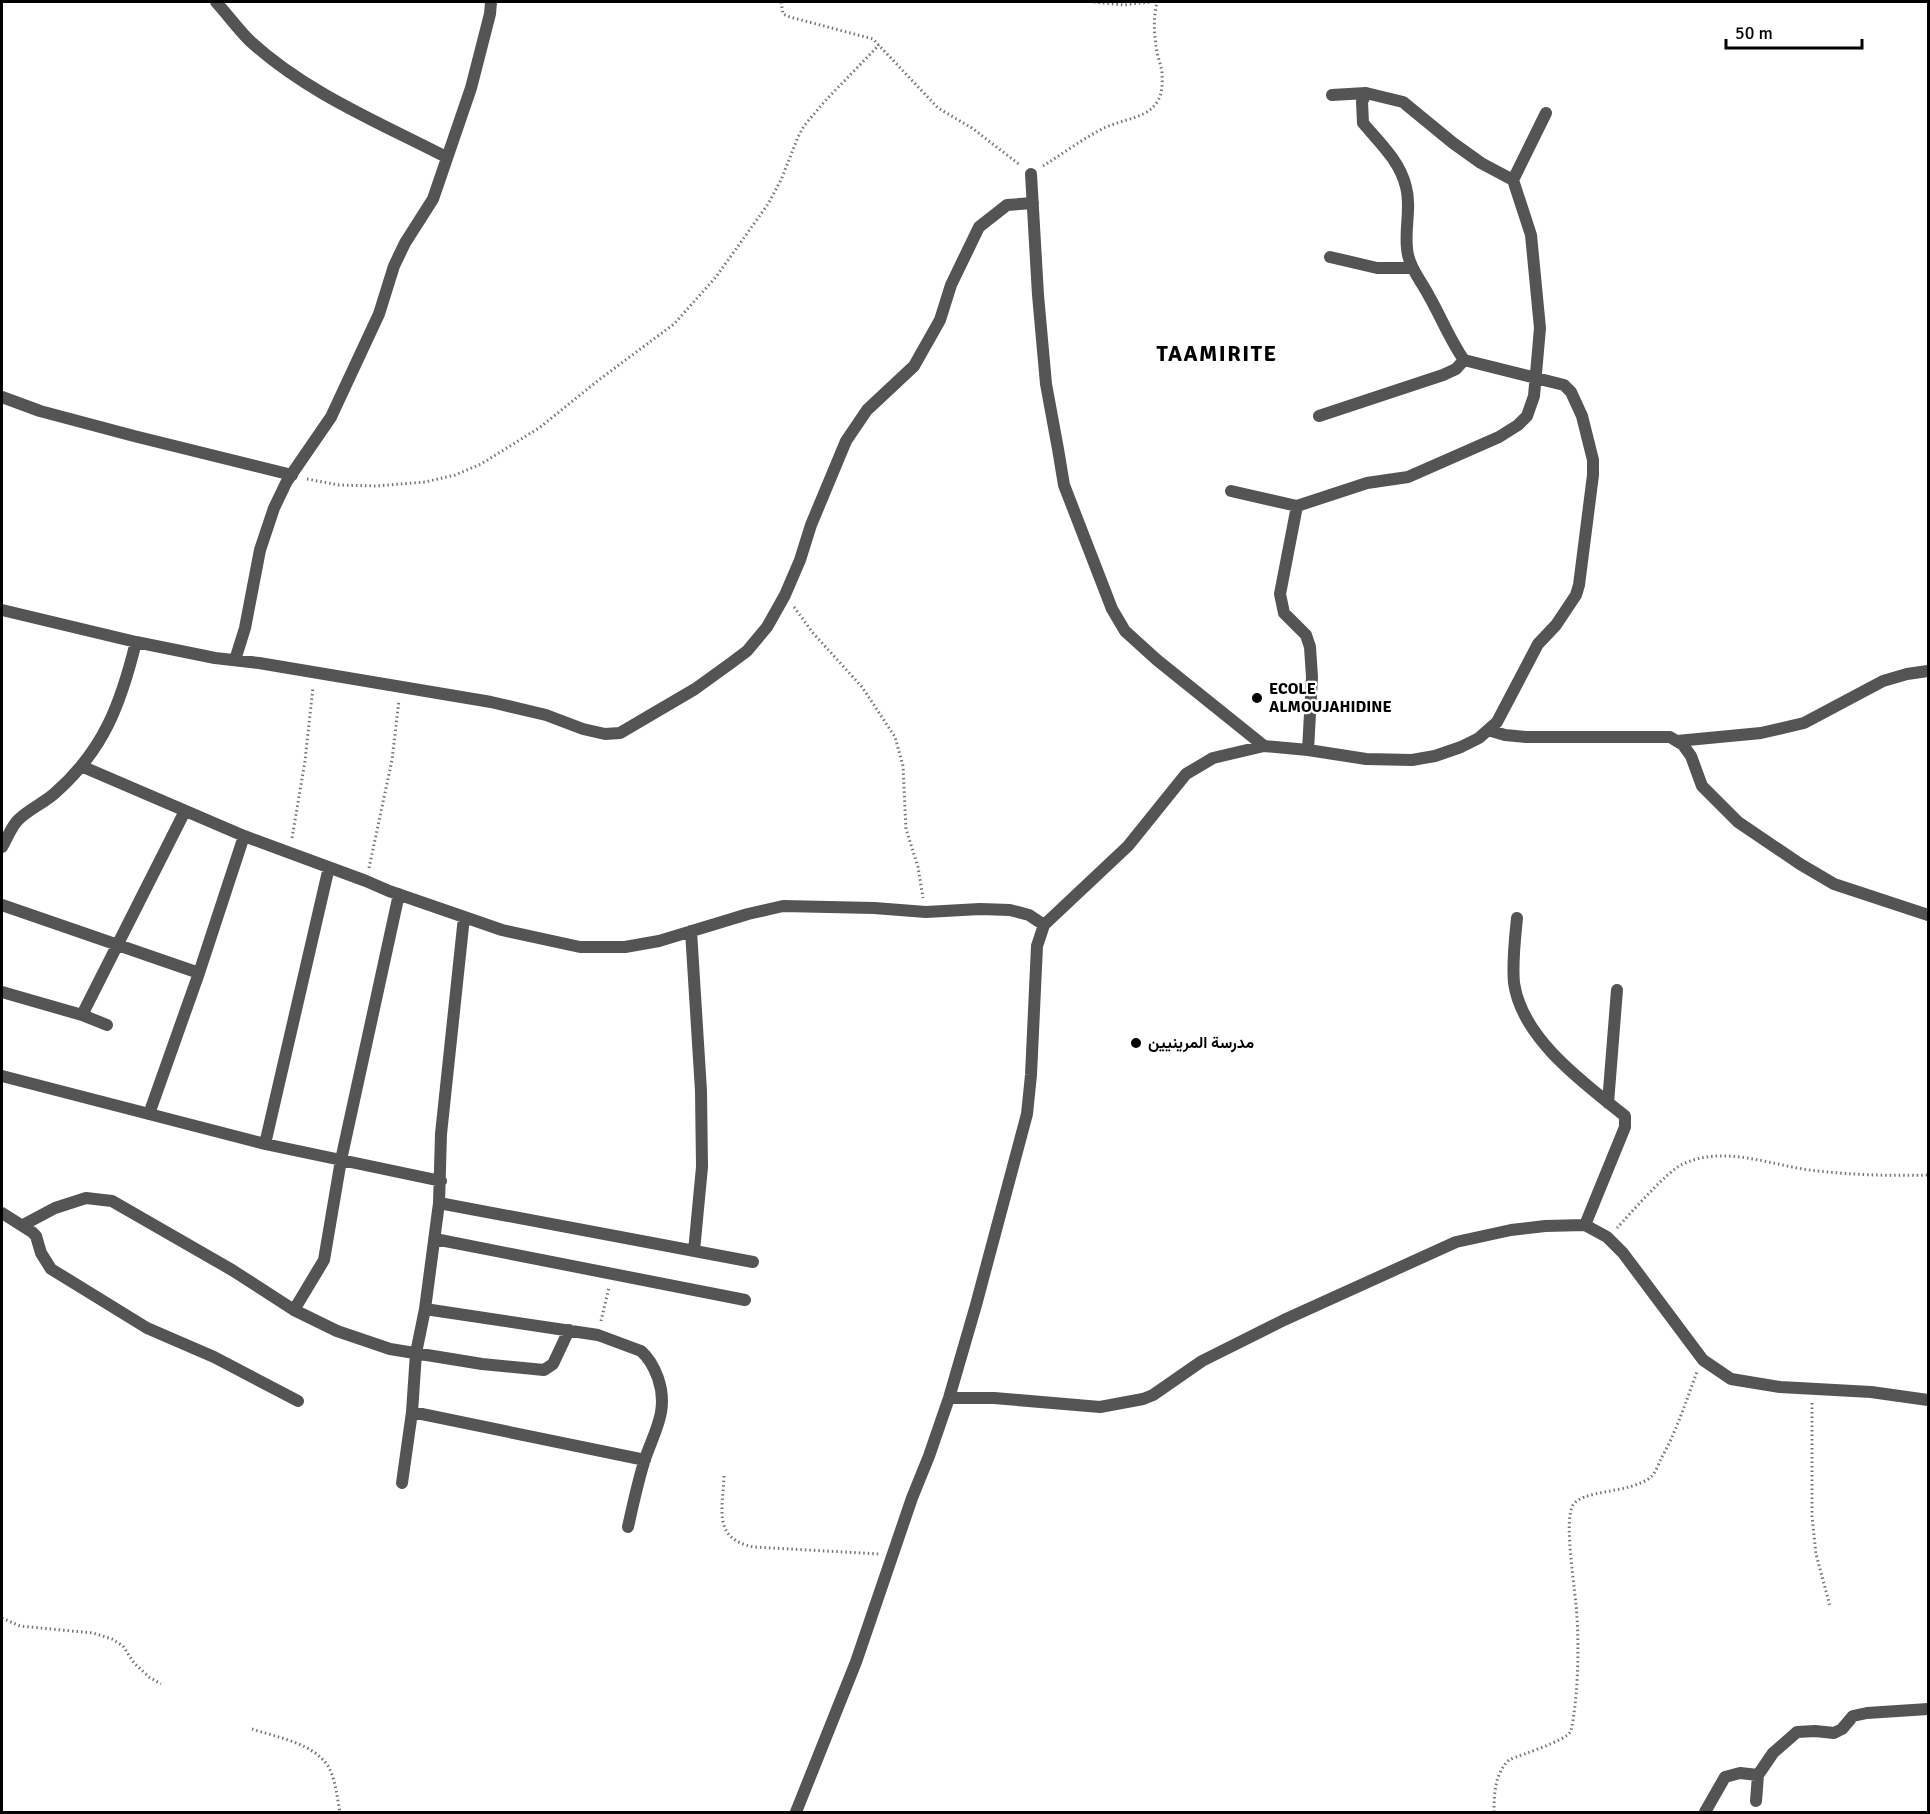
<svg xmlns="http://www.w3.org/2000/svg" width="1930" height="1814" font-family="Signika,Vazirmatn,sans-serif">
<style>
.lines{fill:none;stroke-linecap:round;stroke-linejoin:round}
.path{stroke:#767676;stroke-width:3;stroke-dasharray:1.5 3;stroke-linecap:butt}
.street{stroke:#545454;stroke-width:12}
.poi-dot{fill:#000;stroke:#fff;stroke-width:2}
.labels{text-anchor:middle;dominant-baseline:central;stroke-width:4.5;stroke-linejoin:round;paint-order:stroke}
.poi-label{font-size:16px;font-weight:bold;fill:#000;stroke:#fff;text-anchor:start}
.district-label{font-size:22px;font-weight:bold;letter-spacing:1.5px;fill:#000;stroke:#fff}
</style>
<rect width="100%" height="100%" fill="#fff"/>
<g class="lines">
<path class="path" d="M 781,2 L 783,14 L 790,17 L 873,39 L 938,108 L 972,128 L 1020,165
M 1094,2 L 1124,5 L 1149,2
M 1043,166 C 1062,154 1081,140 1102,129 C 1130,115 1166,120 1162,74 C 1162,67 1158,59 1157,52 C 1154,35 1153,19 1157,2
M 307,479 L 339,485 L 376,486 L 425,482 L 455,475 L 481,464 L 539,428 L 600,379 L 674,324 L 716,277 L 768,204 L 781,180 L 798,137 L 804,126 L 824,102 L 879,45
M 794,607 L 813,633 L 862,687 L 895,737 L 903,766 L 906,829 L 918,867 L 923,898
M 292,838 L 305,761 L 313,687
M 369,868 L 392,760 L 399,700
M 1617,1228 C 1630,1214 1668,1170 1683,1164 C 1726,1144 1774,1167 1818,1171 C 1854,1175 1892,1176 1928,1175
M 601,1321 L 609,1287
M 1812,1403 L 1812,1516 L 1816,1554 L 1830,1606
M 724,1476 C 723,1509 712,1539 754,1547 L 879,1554
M 2,1618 L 20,1626 L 93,1633 L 112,1639 L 123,1646 L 134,1663 L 149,1677 L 161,1684
M 252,1729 C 276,1737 313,1743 328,1766 C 336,1780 337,1798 340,1812
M 1494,1812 C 1494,1794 1495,1773 1509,1760 C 1522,1754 1566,1741 1571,1731 C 1578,1697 1579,1652 1577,1617 C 1576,1593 1564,1526 1572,1507 C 1579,1489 1631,1494 1651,1477 C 1656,1472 1659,1463 1662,1457 C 1677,1430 1686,1401 1697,1372"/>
<path class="street" d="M 216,2 C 227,14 237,28 249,40 C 305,92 378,122 446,157
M 1332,95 L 1366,93 L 1403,102 L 1453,143 L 1481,163 L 1513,180
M 1031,174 L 1038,295 L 1046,384 L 1058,449 L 1064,485 L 1112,609 L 1125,631 L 1157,660 L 1264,746
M 1330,257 L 1377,268 L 1412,268
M 2,397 L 40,411 L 134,436 L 292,475
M 1319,416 L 1443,375 L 1456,369 L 1464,360
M 1231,491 L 1297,506 L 1367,483 L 1408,477 L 1499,437 L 1518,425 L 1527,416 L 1534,396 L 1540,328 L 1531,235 L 1513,180 L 1546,113
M 1297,506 L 1280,594 L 1284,613 L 1306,635 L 1310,647 L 1312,677 L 1308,750
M 2,610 L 136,642 L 215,658 L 259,663 L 491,702 L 546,715 L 583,729 L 605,734 L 620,733 L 695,689 L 731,663 L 747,651 L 767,627 L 785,595 L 800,560 L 811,525 L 846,441 L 867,410 L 914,366 L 940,320 L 951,285 L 979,227 L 1007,205 L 1033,203
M 235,660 L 245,628 L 260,550 L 274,508 L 287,481 L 331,417 L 379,314 L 394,266 L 405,243 L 433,199 L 471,88 L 490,14 L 491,2
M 1488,730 L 1505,735 L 1526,737 L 1670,737 L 1683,745 L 1691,756 L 1702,786 L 1738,822 L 1800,864 L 1834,884 L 1928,915
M 1677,741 L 1761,733 L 1804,723 L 1883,681 L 1907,674 L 1928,671
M 81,766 L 244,836 L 366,881 L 389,891 L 502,930 L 580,947 L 625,947 L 659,941 L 748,914 L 783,906 L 874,908 L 926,912 L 980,909 L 1010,910 L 1029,915 L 1044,925
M 2,847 C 7,839 11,827 18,820 C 29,809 44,803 55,793 C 104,750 121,703 136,642
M 2,905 L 199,973
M 1517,918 C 1515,939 1512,962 1514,983 C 1522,1039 1584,1083 1625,1116 L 1625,1127 L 1585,1225
M 691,931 L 701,1091 L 702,1167 L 694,1251
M 2,992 L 82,1015 L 107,1025
M 82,1015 L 185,811
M 2,1076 L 265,1144 L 441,1181
M 1608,1103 L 1617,990
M 149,1114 L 199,973 L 244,836
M 265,1144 L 329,867
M 439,1203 L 753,1262
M 2,1213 L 32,1232 L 36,1236 L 41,1253 L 51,1269 L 147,1328 L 214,1357 L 298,1401
M 23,1225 L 55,1208 L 86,1198 L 112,1201 L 232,1270 L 294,1310 L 337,1331 L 390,1349 L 482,1364 L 544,1370 L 553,1364 L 569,1330
M 435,1239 L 745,1300
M 425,1309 L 598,1335 L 641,1351 C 649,1358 654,1367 658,1378 C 669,1410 655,1430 645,1459 C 638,1481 633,1504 628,1527
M 294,1310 L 324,1260 L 341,1160 L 399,894
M 949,1398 L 994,1398 L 1100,1407 L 1143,1399 L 1153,1395 L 1202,1361 L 1284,1320 L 1456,1242 L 1511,1230 L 1545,1226 L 1585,1225 L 1607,1237 L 1623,1253 L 1703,1360 L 1731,1379 L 1780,1387 L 1871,1392 L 1928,1400
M 412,1412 L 645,1460
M 402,1483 L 412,1412 L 416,1353 L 425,1309 L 439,1203 L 441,1134 L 464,917
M 1756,1801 L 1758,1775 L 1773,1753 L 1797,1732 L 1815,1731 L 1834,1733 L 1842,1729 L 1853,1716 L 1867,1713 L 1928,1709
M 796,1812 L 856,1662 L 912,1498 L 929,1456 L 949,1398 L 976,1305 L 1027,1114 L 1031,1075 L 1037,946 L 1044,925 L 1128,846 L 1186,774 L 1213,758 L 1264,746 L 1308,750 L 1366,759 L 1412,760 L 1435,756 L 1461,747 L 1479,738 L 1497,722 L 1538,644 L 1556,625 L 1576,595 L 1579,585 L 1593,475 L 1593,460 L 1582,416 L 1571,392 L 1564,385 L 1464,360 C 1450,340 1441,317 1429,296 C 1422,282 1411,270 1408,255 C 1403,233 1412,209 1406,187 C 1400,161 1379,142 1363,123 L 1362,102 L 1366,93
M 1705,1812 L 1725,1777 L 1740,1773 L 1758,1775"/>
</g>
<g class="poi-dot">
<circle cx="1257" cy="698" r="6"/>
<circle cx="1136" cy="1043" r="6"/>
</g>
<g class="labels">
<g class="poi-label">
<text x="1269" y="689">ECOLE<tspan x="1269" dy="18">ALMOUJAHIDINE</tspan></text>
<text x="1148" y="1043">مدرسة المرينيين</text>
</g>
<g class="district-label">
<text x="1217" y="353">TAAMIRITE</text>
</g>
</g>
<rect width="1930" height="1814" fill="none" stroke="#000000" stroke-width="6"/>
<path d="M1726 39v9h136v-9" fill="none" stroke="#000000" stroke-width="3"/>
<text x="1735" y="39" font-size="18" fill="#000000" stroke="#ffffff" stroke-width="4.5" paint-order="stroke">50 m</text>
</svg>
